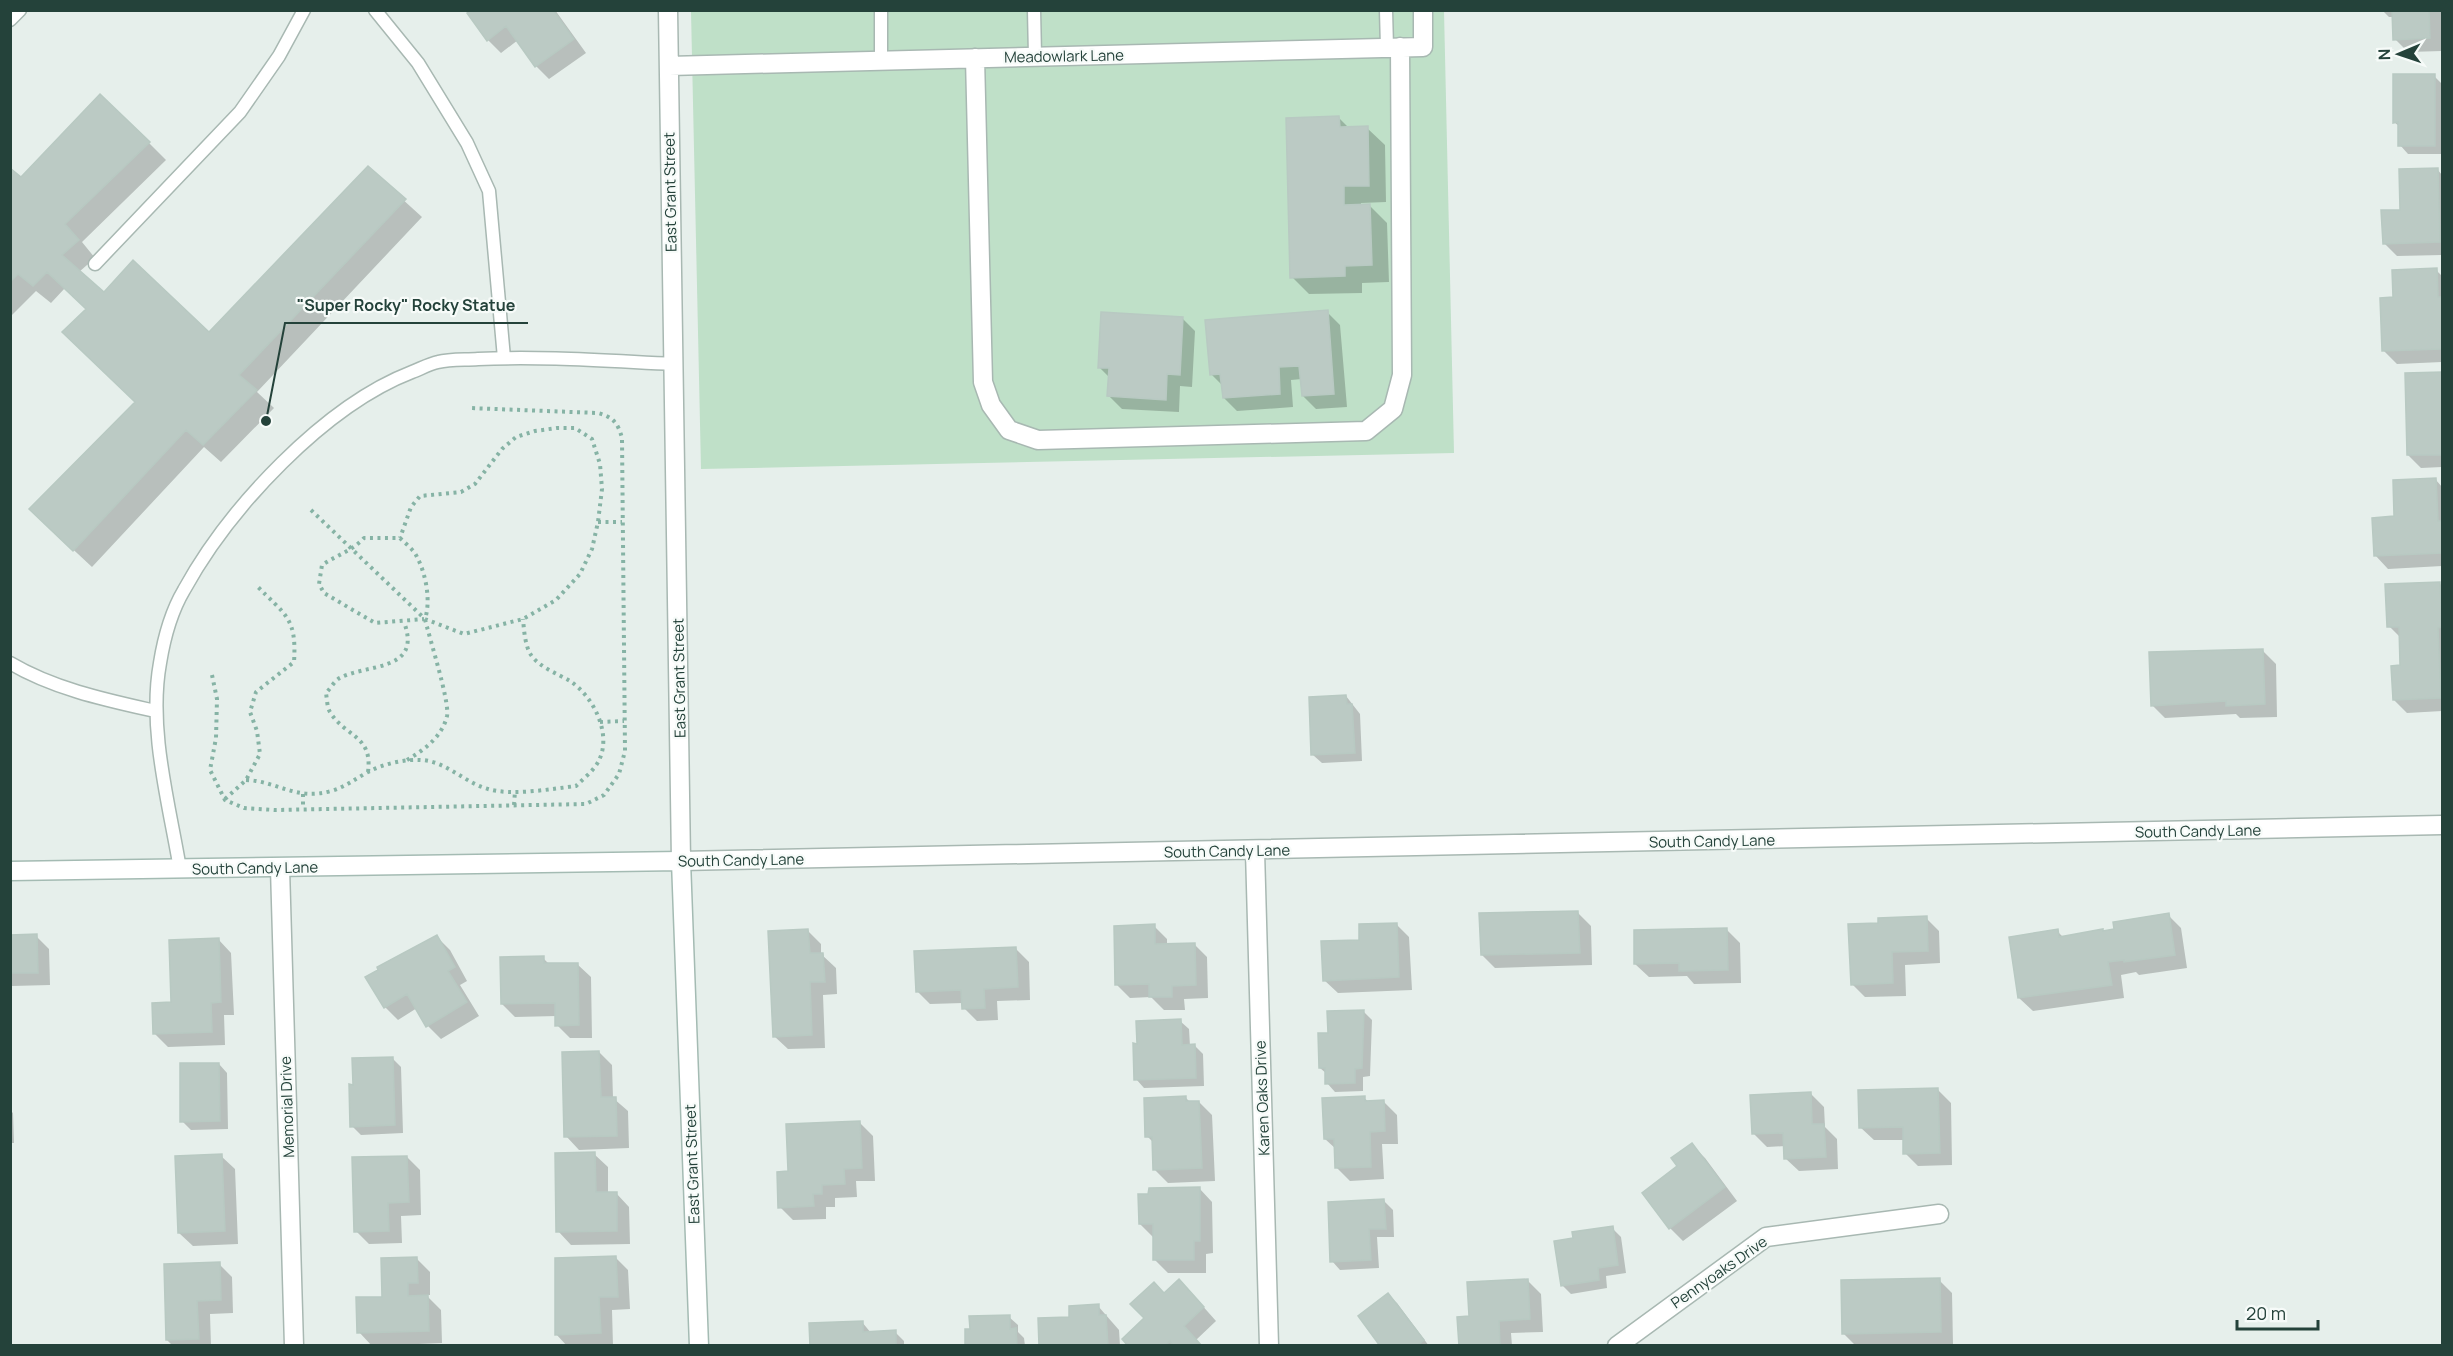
<svg xmlns="http://www.w3.org/2000/svg" width="2453" height="1356" font-family="Manrope,sans-serif">
<style>
.green{fill:#bfe0c8}
.shadow{fill:#0003}
.building{fill:#bbcac4;stroke:#b8c9c2;stroke-width:1.5}
.lines{fill:none;stroke-linecap:round;stroke-linejoin:round}
.service-casing{stroke:#a8b8b2;stroke-width:15}
.minor-casing{stroke:#a8b8b2;stroke-width:21}
.secondary-casing{stroke:#a4bbb3;stroke-width:21}
.path{stroke:#86b3a5;stroke-width:4;stroke-dasharray:3 4.5;stroke-linecap:butt}
.service{stroke:#fff;stroke-width:12}
.minor{stroke:#fff;stroke-width:18}
.secondary{stroke:#fff;stroke-width:18}
.labels{text-anchor:middle;dominant-baseline:central;stroke-width:4.5;stroke-linejoin:round;paint-order:stroke}
.street-label{font-size:15px;fill:#24423a;stroke:#f7fbf9}
.leader{fill:none;stroke:#24423a;stroke-width:2}
.callout-dot{fill:#24423a;stroke:#f7fbf9;stroke-width:2}
.callout-label{font-size:16px;text-anchor:middle;font-weight:bold;fill:#24423a;stroke:#f7fbf9;stroke-width:4.5;stroke-linejoin:round;paint-order:stroke}
</style>
<rect width="100%" height="100%" fill="#e6efeb"/>
<path class="green" d="M 691,11 L 1444,11 L 1454,453 L 701,469 Z"/>
<path class="shadow" d="M 473,10 L 555,10 L 586,53 L 549,79 L 536,66 L 518,40 L 501,53 L 488,40 Z
M 2382,10 L 2442,10 L 2442,51 L 2408,52 L 2395,39 L 2393,17 L 2389,17 Z
M 2434,76 L 2442,84 L 2442,154 L 2408,154 L 2400,145 L 2400,127 L 2394,122 Z
M 1339,118 L 1349,128 L 1367,128 L 1385,145 L 1386,202 L 1361,203 L 1361,206 L 1370,206 L 1387,223 L 1389,282 L 1362,283 L 1362,293 L 1309,294 L 1292,277 Z
M 149,143 L 166,160 L 82,242 L 95,258 L 79,272 L 104,294 L 209,334 L 368,168 L 422,217 L 257,392 L 274,408 L 221,462 L 204,447 L 92,567 L 49,527 L 137,402 L 88,310 L 65,288 L 51,303 L 36,291 L 10,317 L 10,170 L 21,179 Z
M 2437,169 L 2442,175 L 2442,255 L 2397,256 L 2384,243 L 2402,211 Z
M 2436,270 L 2442,276 L 2442,362 L 2397,364 L 2383,350 L 2395,299 Z
M 1327,312 L 1340,325 L 1347,407 L 1316,409 L 1303,396 L 1302,379 L 1291,380 L 1293,407 L 1237,411 L 1224,398 L 1223,386 L 1211,374 Z
M 1182,318 L 1195,331 L 1192,387 L 1180,386 L 1179,412 L 1122,409 L 1109,396 L 1110,378 L 1099,367 Z
M 2442,373 L 2442,467 L 2421,468 L 2408,455 L 2407,374 Z
M 2436,480 L 2442,487 L 2442,566 L 2388,569 L 2375,555 L 2396,518 Z
M 2440,584 L 2442,586 L 2442,711 L 2407,713 L 2394,700 L 2402,667 L 2401,638 L 2389,626 Z
M 2263,651 L 2276,664 L 2277,717 L 2240,718 L 2236,714 L 2165,718 L 2152,705 Z
M 1346,696 L 1360,714 L 1362,761 L 1322,763 L 1313,755 Z
M 1578,913 L 1591,926 L 1592,965 L 1495,968 L 1482,955 Z
M 2168,915 L 2181,928 L 2187,968 L 2139,975 L 2136,972 L 2121,975 L 2124,998 L 2033,1011 L 2019,998 L 2057,931 L 2064,938 L 2104,932 Z
M 1926,918 L 1939,931 L 1940,963 L 1905,965 L 1906,996 L 1865,997 L 1852,984 L 1879,924 Z
M 1396,924 L 1409,937 L 1412,990 L 1338,993 L 1324,980 Z
M 1154,926 L 1167,939 L 1167,945 L 1194,944 L 1207,957 L 1208,998 L 1184,999 L 1185,1010 L 1164,1010 L 1151,997 L 1130,998 L 1117,985 Z
M 1727,930 L 1740,943 L 1741,983 L 1694,984 L 1687,976 L 1649,977 L 1635,964 Z
M 808,931 L 821,944 L 821,954 L 836,968 L 837,994 L 823,995 L 825,1048 L 788,1049 L 774,1036 Z
M 10,936 L 36,936 L 49,949 L 50,985 L 12,986 L 12,1000 L 10,1000 Z
M 437,937 L 450,950 L 467,981 L 460,985 L 479,1016 L 441,1039 L 428,1026 L 417,1008 L 398,1020 L 385,1007 Z
M 218,939 L 231,953 L 234,1015 L 224,1015 L 225,1045 L 168,1047 L 155,1034 L 172,1004 Z
M 1016,949 L 1029,962 L 1030,1000 L 997,1001 L 998,1020 L 977,1021 L 964,1008 L 963,1003 L 930,1004 L 917,991 Z
M 543,958 L 550,965 L 577,964 L 591,977 L 592,1038 L 570,1038 L 557,1025 L 557,1016 L 515,1017 L 502,1004 Z
M 1363,1011 L 1372,1020 L 1370,1076 L 1363,1077 L 1363,1091 L 1335,1092 L 1327,1083 L 1327,1074 L 1320,1068 L 1329,1034 Z
M 1180,1021 L 1189,1029 L 1190,1046 L 1195,1046 L 1203,1054 L 1204,1086 L 1144,1088 L 1136,1079 L 1139,1045 Z
M 599,1052 L 612,1065 L 613,1098 L 628,1111 L 629,1148 L 579,1150 L 566,1136 Z
M 393,1059 L 401,1067 L 403,1133 L 361,1135 L 352,1126 L 355,1086 Z
M 219,1064 L 227,1073 L 228,1129 L 191,1130 L 182,1121 Z
M 1938,1090 L 1951,1103 L 1952,1165 L 1918,1166 L 1905,1153 L 1905,1140 L 1874,1140 L 1860,1127 Z
M 1811,1094 L 1824,1107 L 1825,1127 L 1837,1139 L 1838,1169 L 1799,1171 L 1785,1158 L 1785,1146 L 1767,1147 L 1754,1134 Z
M 1186,1098 L 1191,1103 L 1199,1102 L 1212,1115 L 1215,1181 L 1168,1183 L 1155,1170 L 1154,1143 L 1147,1136 Z
M 1364,1098 L 1369,1102 L 1384,1102 L 1397,1115 L 1398,1144 L 1382,1144 L 1384,1179 L 1350,1181 L 1336,1167 L 1336,1149 L 1325,1139 Z
M 10,1110 L 13,1113 L 14,1143 L 10,1143 Z
M 860,1123 L 873,1136 L 875,1181 L 856,1181 L 857,1197 L 835,1198 L 835,1207 L 826,1207 L 826,1219 L 793,1220 L 780,1207 Z
M 1692,1145 L 1705,1158 L 1737,1201 L 1683,1241 L 1670,1228 L 1679,1167 Z
M 594,1154 L 608,1167 L 608,1194 L 616,1193 L 629,1207 L 630,1244 L 571,1245 L 558,1231 Z
M 221,1156 L 235,1169 L 238,1244 L 193,1246 L 179,1233 Z
M 407,1157 L 420,1170 L 421,1215 L 401,1216 L 402,1243 L 369,1244 L 356,1231 Z
M 1199,1188 L 1212,1202 L 1213,1253 L 1206,1254 L 1206,1273 L 1168,1273 L 1155,1260 L 1153,1237 L 1140,1224 Z
M 1384,1201 L 1393,1210 L 1394,1237 L 1377,1237 L 1379,1268 L 1340,1270 L 1332,1261 Z
M 1612,1228 L 1621,1237 L 1626,1273 L 1606,1276 L 1607,1288 L 1571,1294 L 1562,1285 Z
M 615,1257 L 628,1270 L 630,1309 L 612,1310 L 613,1346 L 567,1346 L 556,1334 Z
M 416,1258 L 430,1272 L 430,1295 L 426,1295 L 441,1310 L 442,1343 L 372,1346 L 359,1332 Z
M 219,1264 L 232,1277 L 233,1313 L 210,1314 L 211,1346 L 173,1346 L 167,1340 Z
M 1939,1280 L 1952,1293 L 1953,1345 L 1856,1346 L 1844,1334 Z
M 1528,1281 L 1541,1294 L 1543,1332 L 1511,1333 L 1512,1346 L 1460,1346 L 1470,1318 Z
M 1192,1294 L 1216,1321 L 1196,1340 L 1201,1346 L 1130,1346 L 1165,1295 Z
M 1388,1295 L 1397,1303 L 1429,1346 L 1382,1346 Z
M 1098,1306 L 1119,1330 L 1120,1346 L 1040,1346 L 1071,1318 Z
M 1009,1317 L 1018,1325 L 1018,1332 L 1024,1338 L 1025,1346 L 967,1346 Z
M 862,1322 L 871,1333 L 895,1332 L 904,1341 L 904,1346 L 812,1346 Z"/>
<path class="building" d="M 470,10 L 553,10 L 574,39 L 535,67 L 506,26 L 487,41 L 467,13 Z
M 2392,10 L 2429,10 L 2430,38 L 2393,40 Z
M 2393,74 L 2435,74 L 2435,146 L 2398,146 L 2398,122 L 2393,123 Z
M 100,94 L 150,142 L 65,224 L 79,240 L 62,255 L 104,292 L 133,260 L 209,332 L 368,166 L 406,199 L 239,375 L 257,390 L 203,445 L 186,430 L 73,551 L 29,509 L 135,402 L 62,332 L 86,309 L 47,272 L 33,286 L 18,274 L 10,282 L 10,168 L 21,177 Z
M 1339,116 L 1340,127 L 1368,126 L 1369,186 L 1344,186 L 1344,205 L 1370,204 L 1372,265 L 1345,266 L 1345,276 L 1290,278 L 1286,118 Z
M 2438,168 L 2440,242 L 2383,244 L 2381,210 L 2400,210 L 2399,169 Z
M 2437,268 L 2438,297 L 2442,297 L 2442,349 L 2382,351 L 2380,298 L 2393,297 L 2392,270 Z
M 1328,310 L 1334,394 L 1302,396 L 1299,366 L 1279,367 L 1280,394 L 1223,398 L 1220,374 L 1210,375 L 1205,320 Z
M 1101,312 L 1183,317 L 1180,375 L 1167,374 L 1166,400 L 1107,396 L 1109,368 L 1098,368 Z
M 2442,372 L 2442,455 L 2407,455 L 2405,373 Z
M 2436,478 L 2438,521 L 2442,521 L 2442,553 L 2374,556 L 2372,518 L 2394,516 L 2393,480 Z
M 2440,582 L 2442,627 L 2438,628 L 2441,698 L 2393,700 L 2391,666 L 2400,665 L 2399,627 L 2387,627 L 2385,584 Z
M 2263,649 L 2265,704 L 2226,706 L 2226,701 L 2151,706 L 2149,652 Z
M 1346,695 L 1347,704 L 1352,704 L 1355,753 L 1311,755 L 1309,697 Z
M 1578,911 L 1580,953 L 1481,955 L 1479,913 Z
M 2169,913 L 2175,955 L 2124,962 L 2124,960 L 2108,962 L 2112,985 L 2018,998 L 2009,937 L 2058,929 L 2059,937 L 2103,929 L 2103,931 L 2114,929 L 2113,922 Z
M 1927,916 L 1928,951 L 1892,952 L 1893,983 L 1851,985 L 1848,924 L 1878,923 L 1878,918 Z
M 1397,923 L 1399,977 L 1323,981 L 1321,941 L 1359,940 L 1359,924 Z
M 1155,924 L 1155,944 L 1195,943 L 1196,985 L 1172,986 L 1172,997 L 1149,997 L 1149,984 L 1115,985 L 1114,926 Z
M 1727,928 L 1728,970 L 1679,971 L 1679,963 L 1634,964 L 1634,930 Z
M 808,929 L 810,953 L 823,953 L 825,982 L 810,982 L 812,1035 L 773,1037 L 768,931 Z
M 37,934 L 38,973 L 10,973 L 10,935 Z
M 437,935 L 455,967 L 448,971 L 467,1002 L 426,1027 L 407,994 L 384,1008 L 365,977 L 378,970 L 377,967 Z
M 219,938 L 221,1002 L 211,1003 L 212,1032 L 153,1034 L 152,1003 L 171,1002 L 169,940 Z
M 1016,947 L 1018,987 L 984,989 L 985,1008 L 962,1009 L 961,990 L 916,992 L 914,951 Z
M 544,956 L 544,963 L 578,963 L 579,1025 L 555,1026 L 555,1003 L 501,1004 L 500,957 Z
M 1364,1010 L 1362,1068 L 1355,1069 L 1355,1083 L 1325,1084 L 1325,1068 L 1319,1068 L 1318,1033 L 1328,1033 L 1327,1011 Z
M 1181,1019 L 1182,1045 L 1195,1044 L 1196,1078 L 1134,1080 L 1133,1043 L 1137,1044 L 1136,1021 Z
M 599,1051 L 601,1097 L 616,1097 L 617,1136 L 564,1137 L 562,1052 Z
M 393,1057 L 395,1125 L 350,1127 L 349,1084 L 353,1085 L 352,1058 Z
M 180,1063 L 219,1063 L 220,1121 L 180,1122 Z
M 1938,1088 L 1940,1153 L 1903,1154 L 1903,1127 L 1859,1128 L 1858,1090 Z
M 1811,1092 L 1812,1124 L 1824,1124 L 1826,1157 L 1784,1159 L 1783,1133 L 1752,1134 L 1750,1095 Z
M 1186,1096 L 1186,1101 L 1199,1101 L 1202,1168 L 1153,1170 L 1152,1137 L 1145,1137 L 1144,1098 Z
M 1365,1096 L 1365,1101 L 1384,1100 L 1385,1131 L 1370,1132 L 1371,1167 L 1335,1168 L 1334,1139 L 1324,1139 L 1322,1098 Z
M 860,1121 L 862,1168 L 844,1169 L 845,1184 L 822,1185 L 822,1194 L 813,1194 L 814,1206 L 778,1208 L 777,1172 L 788,1171 L 786,1124 Z
M 1692,1143 L 1725,1187 L 1669,1229 L 1642,1193 L 1677,1166 L 1671,1158 Z
M 595,1152 L 596,1192 L 617,1192 L 617,1231 L 556,1232 L 555,1153 Z
M 222,1154 L 225,1231 L 178,1233 L 175,1156 Z
M 407,1156 L 409,1202 L 388,1203 L 389,1231 L 354,1232 L 352,1157 Z
M 1200,1187 L 1200,1241 L 1194,1241 L 1194,1260 L 1153,1260 L 1153,1224 L 1139,1224 L 1138,1194 L 1148,1194 L 1149,1188 Z
M 1384,1199 L 1386,1229 L 1369,1229 L 1371,1260 L 1330,1262 L 1328,1202 Z
M 1613,1226 L 1618,1265 L 1598,1268 L 1599,1280 L 1561,1286 L 1554,1241 L 1573,1238 L 1572,1232 Z
M 616,1256 L 618,1297 L 599,1297 L 601,1333 L 555,1335 L 555,1258 Z
M 417,1257 L 418,1283 L 408,1283 L 408,1296 L 428,1295 L 429,1331 L 357,1333 L 356,1297 L 382,1297 L 381,1258 Z
M 220,1262 L 221,1300 L 197,1301 L 199,1339 L 166,1340 L 164,1264 Z
M 1940,1278 L 1941,1332 L 1842,1334 L 1841,1280 Z
M 1179,1279 L 1204,1307 L 1184,1326 L 1202,1346 L 1173,1346 L 1170,1341 L 1165,1346 L 1128,1346 L 1122,1339 L 1144,1318 L 1130,1304 L 1154,1282 L 1164,1293 Z
M 1528,1279 L 1530,1319 L 1499,1321 L 1500,1345 L 1459,1346 L 1457,1317 L 1469,1316 L 1467,1282 Z
M 1388,1293 L 1424,1340 L 1417,1346 L 1380,1346 L 1358,1316 Z
M 1099,1304 L 1099,1315 L 1106,1315 L 1108,1346 L 1039,1346 L 1038,1318 L 1069,1317 L 1069,1306 Z
M 1010,1315 L 1010,1329 L 1016,1328 L 1017,1346 L 965,1346 L 965,1329 L 970,1329 L 969,1316 Z
M 863,1321 L 863,1332 L 896,1330 L 896,1346 L 810,1346 L 809,1323 Z"/>
<g class="lines">
<g class="service-casing">
<path id="service" d="M 375,10 L 418,63 L 467,143 L 489,191 L 504,358
M 1034,10 L 1035,56
M 1386,10 L 1387,48
M 10,20 L 20,10
M 881,60 L 881,10
M 95,264 L 240,112 L 279,56 L 304,10
M 10,663 C 54,689 106,700 155,711
M 180,869 C 169,803 148,729 160,663 C 164,638 171,612 184,590 C 229,508 324,406 412,372 C 420,369 429,364 438,362 C 450,359 465,360 478,359 C 543,356 608,361 673,364"/>
</g>
<g class="minor-casing">
<path id="minor" d="M 668,10 L 681,861 L 2442,825
M 975,58 L 983,382 L 991,405 L 1009,430 L 1038,440 L 1366,431 L 1393,409 L 1402,375 L 1400,47
M 669,66 L 1423,47 L 1423,10
M 1255,851 L 1269,1346
M 280,868 L 294,1346
M 1617,1346 L 1766,1237 L 1939,1214"/>
</g>
<g class="secondary-casing">
<path id="secondary" d="M 10,871 L 681,861 L 699,1346"/>
</g>
<path class="path" d="M 311,510 L 425,619 L 464,634 L 523,619 L 556,600 L 580,574 L 592,549 L 598,522 L 602,489 L 600,464 L 592,439 L 575,428 L 557,428 L 535,431 L 516,437 L 502,449 L 475,484 L 461,492 L 420,496 L 411,507 L 400,538
M 598,522 L 622,522
M 212,675 L 217,699 L 216,738 L 210,770 L 225,800 L 244,808 L 275,810 L 586,804 L 604,795 L 619,774 L 625,751 L 622,438 C 618,423 613,417 598,413 L 469,408
M 600,722 L 624,721
M 407,760 C 424,750 442,737 447,716 C 450,702 429,637 425,619 C 431,601 426,574 417,557 C 414,550 406,544 400,538 L 364,538 C 352,551 337,555 322,565 L 319,584 L 324,593 L 375,623 L 424,619
M 368,772 C 373,735 345,737 330,712 C 327,707 327,699 326,693 C 330,689 334,682 338,679 C 365,663 423,673 404,622
M 246,780 C 277,781 296,801 331,791 C 345,787 355,779 368,772 C 383,764 404,759 421,760 C 446,761 465,783 488,789 C 512,796 551,789 576,786 C 584,778 596,769 600,758 C 611,732 593,696 570,681 C 558,674 539,667 531,655 C 525,646 524,630 523,619
M 303,794 L 303,809
M 225,799 L 246,780 L 260,754 L 257,731 L 250,712 L 256,692 L 294,662 C 297,617 285,615 256,585
M 514,805 L 515,791"/>
<use href="#service" class="service"/>
<use href="#minor" class="minor"/>
<use href="#secondary" class="secondary"/>
</g>
<g class="labels">
<g class="street-label">
<text transform="translate(1064 56) rotate(-1)">Meadowlark Lane</text>
<text transform="translate(670 192) rotate(-91)">East Grant Street</text>
<text transform="translate(679 678) rotate(-91)">East Grant Street</text>
<text transform="translate(2198 831) rotate(-1)">South Candy Lane</text>
<text transform="translate(1712 841) rotate(-1)">South Candy Lane</text>
<text transform="translate(1227 851) rotate(-1)">South Candy Lane</text>
<text transform="translate(741 860) rotate(-1)">South Candy Lane</text>
<text transform="translate(255 868) rotate(-1)">South Candy Lane</text>
<text transform="translate(1262 1098) rotate(-92)">Karen Oaks Drive</text>
<text transform="translate(287 1107) rotate(-92)">Memorial Drive</text>
<text transform="translate(692 1164) rotate(-92)">East Grant Street</text>
<text transform="translate(1719 1272) rotate(-35)">Pennyoaks Drive</text>
</g>
</g>
<path class="leader" d="M266 421L285 323H528"/>
<circle class="callout-dot" cx="266" cy="421" r="6"/>
<g class="callout-label">
<text x="406" y="311">"Super Rocky" Rocky Statue</text>
</g>
<rect width="2453" height="1356" fill="none" stroke="#24423a" stroke-width="24"/>
<g transform="translate(2399 54) rotate(268)" stroke="#f7fbf9" stroke-width="4.5" paint-order="stroke">
<path d="M0-4.5L10 22L0 15L-10 22Z" fill="#24423a"/>
<text y="-9" font-size="16" font-weight="bold" text-anchor="middle" fill="#24423a">N</text>
</g>
<path d="M2237 1320v9h81v-9" fill="none" stroke="#24423a" stroke-width="3"/>
<text x="2246" y="1320" font-size="18" fill="#24423a" stroke="#f7fbf9" stroke-width="4.5" paint-order="stroke">20 m</text>
</svg>
